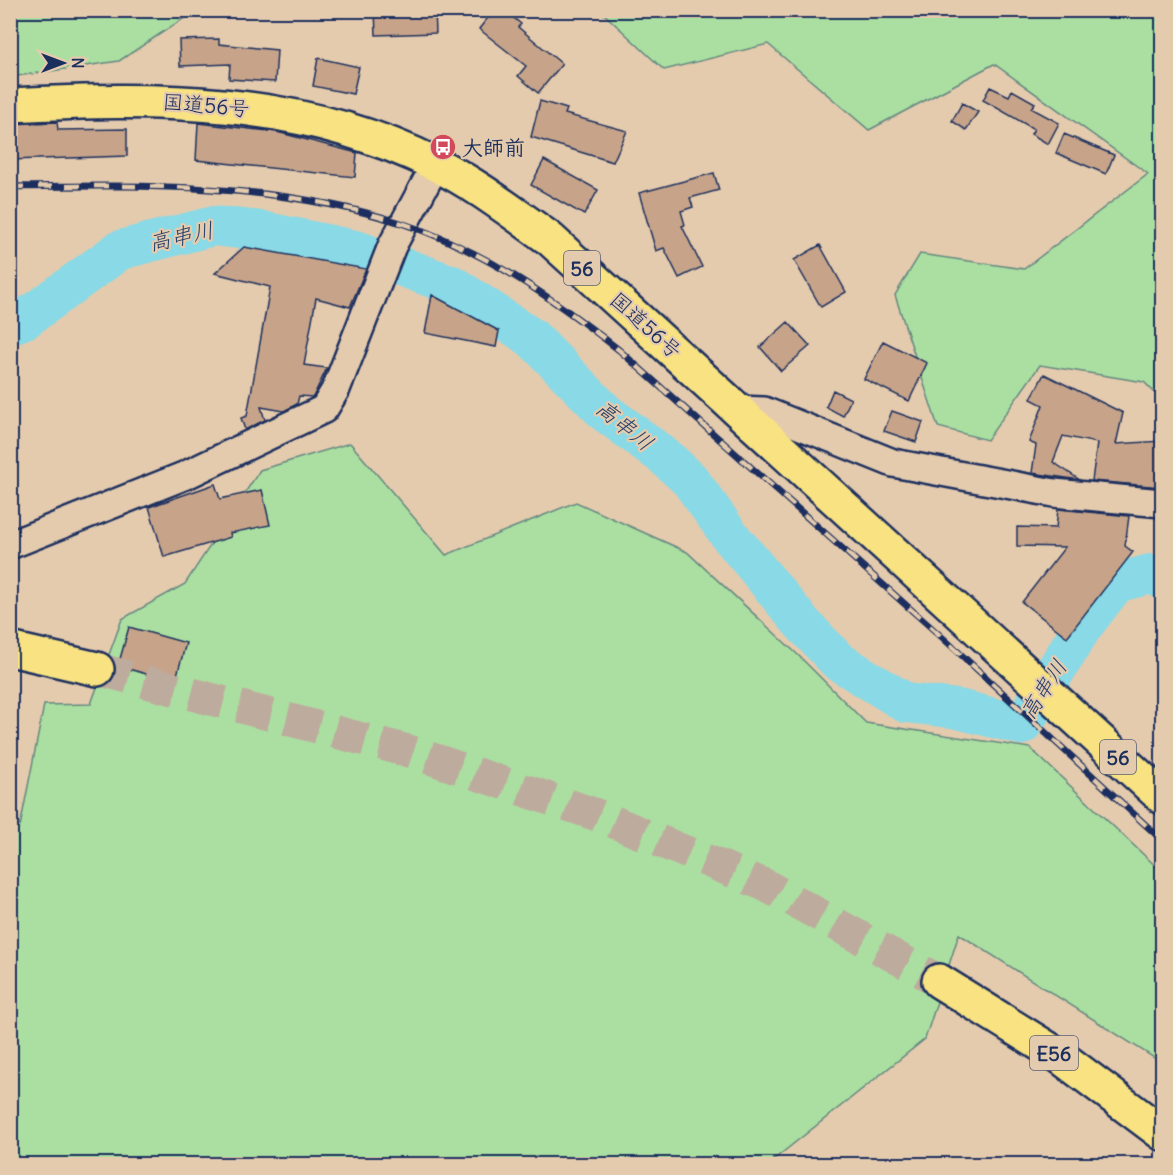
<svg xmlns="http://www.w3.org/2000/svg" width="1173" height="1175" font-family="Delius,'Klee One',sans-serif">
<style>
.green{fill:#abdfa1;stroke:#638780;stroke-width:1.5}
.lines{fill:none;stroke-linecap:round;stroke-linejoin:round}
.river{stroke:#89d9e6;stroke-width:40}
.building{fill:#c7a489;stroke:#1b2f5e;stroke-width:1.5}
.highway-tunnel{stroke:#bdac9d;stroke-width:33;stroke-dasharray:33 16;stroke-linecap:butt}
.street-casing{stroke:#1b2f5e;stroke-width:32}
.highway-casing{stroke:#1b2f5e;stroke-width:38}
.street{stroke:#e5cbad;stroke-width:27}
.highway{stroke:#f8e281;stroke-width:33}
.rail-casing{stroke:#1b2f5e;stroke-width:7}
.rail{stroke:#e5cbad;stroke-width:4.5;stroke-dasharray:14;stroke-linecap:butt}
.labels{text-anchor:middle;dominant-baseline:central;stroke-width:4.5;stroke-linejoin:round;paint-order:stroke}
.shield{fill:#e5cbad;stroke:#585e76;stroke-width:1.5}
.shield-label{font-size:20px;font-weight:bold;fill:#1b2f5e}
.street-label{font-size:21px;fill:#1b2f5e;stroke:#e5cbad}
.poi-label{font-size:21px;font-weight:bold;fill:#1b2f5e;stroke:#e5cbad;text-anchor:start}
.water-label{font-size:22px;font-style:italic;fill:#26406c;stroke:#e5cbad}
</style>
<rect width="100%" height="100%" fill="#e5cbad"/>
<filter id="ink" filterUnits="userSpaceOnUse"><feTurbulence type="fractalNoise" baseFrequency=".0167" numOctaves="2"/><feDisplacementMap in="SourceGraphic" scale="12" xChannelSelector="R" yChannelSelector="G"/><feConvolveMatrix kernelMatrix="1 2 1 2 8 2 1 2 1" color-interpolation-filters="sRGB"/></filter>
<g filter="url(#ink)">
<path class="green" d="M 11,10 L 195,10 L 195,11 L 119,61 L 11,77 Z
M 601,11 L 1162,11 L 1162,400 L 1144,382 L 1040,365 L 987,440 L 938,427 L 895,295 L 920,254 L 1024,269 L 1148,174 L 994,64 L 869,130 L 768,44 L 664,70 Z
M 350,443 L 446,555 L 576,502 L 687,552 L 797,654 L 866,723 L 1030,748 L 1162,872 L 1162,1063 L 959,934 L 925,1039 L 768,1164 L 11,1164 L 10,790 L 20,827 L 44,705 L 91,704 L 122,619 L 185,584 L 260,470 Z"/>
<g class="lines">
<path class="river" d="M 10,325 L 25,319 L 120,250 L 213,226 L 262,231 L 356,250 L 452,285 L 532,338 L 606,413 L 665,457 L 690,480 L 730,536 L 801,622 L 838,661 L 906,703 L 958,709 L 1022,725 L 1083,626 L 1116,583 L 1150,574 L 1162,579"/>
</g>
<path class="building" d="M 375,10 L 435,10 L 436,33 L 376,35 Z
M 494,10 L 504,10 L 521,24 L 518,27 L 562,64 L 538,93 L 518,76 L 526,66 L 479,29 Z
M 219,39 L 219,44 L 277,50 L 275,82 L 229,79 L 230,64 L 180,66 L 179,40 Z
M 318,58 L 359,67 L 353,94 L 313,86 Z
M 990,87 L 1009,96 L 1012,90 L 1035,103 L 1031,108 L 1059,123 L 1048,144 L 1031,134 L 1034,129 L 983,100 Z
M 540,101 L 567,109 L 565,114 L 627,131 L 613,162 L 531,137 Z
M 962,103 L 978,112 L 966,130 L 952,121 Z
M 57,122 L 58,130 L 127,129 L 127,156 L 10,160 L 10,124 Z
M 198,123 L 277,132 L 357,153 L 355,177 L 196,160 Z
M 1064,134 L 1114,155 L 1106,174 L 1056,153 Z
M 544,160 L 598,190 L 584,215 L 531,185 Z
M 714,173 L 719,190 L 690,198 L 693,207 L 681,211 L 685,225 L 682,226 L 702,267 L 679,278 L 664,248 L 656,251 L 639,193 Z
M 820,245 L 846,292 L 821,307 L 794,260 Z
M 244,247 L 366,269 L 350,307 L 316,298 L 304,365 L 327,368 L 313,397 L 299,396 L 297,404 L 284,411 L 261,407 L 265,420 L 245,430 L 241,418 L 247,416 L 270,287 L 215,273 Z
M 432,295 L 499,331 L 496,347 L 425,333 Z
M 788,322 L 810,346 L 781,371 L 760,347 Z
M 883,341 L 927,363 L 909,401 L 864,379 Z
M 1044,374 L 1123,413 L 1116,444 L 1162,441 L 1162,487 L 1092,481 L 1097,443 L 1063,436 L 1053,462 L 1080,480 L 1032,473 L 1036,445 L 1029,442 L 1043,405 L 1031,399 Z
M 833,390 L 851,399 L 843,416 L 826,407 Z
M 892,411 L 923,422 L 916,442 L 884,431 Z
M 215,484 L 220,499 L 262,490 L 270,525 L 230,533 L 231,537 L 164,557 L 149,507 Z
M 1058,509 L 1129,516 L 1125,546 L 1133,552 L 1067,637 L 1022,602 L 1065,547 L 1017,546 L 1017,527 L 1056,528 Z
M 129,627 L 186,643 L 175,682 L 118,666 Z"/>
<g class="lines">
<path class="highway-tunnel" d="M 97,669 L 412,752 L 597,815 L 765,885 L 939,981"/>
<g class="street-casing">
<path id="street" d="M 737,410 L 764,411 L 893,463 L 1054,493 L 1162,503
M 10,545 L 186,475 L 324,409 L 336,389 L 392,246 L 436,164"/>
</g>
<g class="highway-casing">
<path id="highway" d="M 10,105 C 157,97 300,97 435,164 C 476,184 513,213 550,239 L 1162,797
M 10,649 L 97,669
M 939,981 L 1058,1055 L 1162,1133"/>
</g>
<use href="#street" class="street"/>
<use href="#highway" class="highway"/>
<g class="rail-casing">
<path id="rail" d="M 10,187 C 142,185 274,182 401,223 C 482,249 553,298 619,350 L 943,638 L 1162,840"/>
</g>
<use href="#rail" class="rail"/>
</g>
</g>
<defs>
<g id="bus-disc" transform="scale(1.35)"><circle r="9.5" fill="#d1495b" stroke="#e5cbad"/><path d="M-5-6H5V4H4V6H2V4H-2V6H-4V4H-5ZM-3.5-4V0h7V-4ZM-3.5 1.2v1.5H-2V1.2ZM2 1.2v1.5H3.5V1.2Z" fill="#fff"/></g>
</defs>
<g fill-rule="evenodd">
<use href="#bus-disc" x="443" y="147"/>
</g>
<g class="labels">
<g class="shield">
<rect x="564" y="251" width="36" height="34" rx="4.5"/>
<rect x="1100" y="740" width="36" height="34" rx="4.5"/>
<rect x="1030" y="1036" width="48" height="34" rx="4.5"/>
</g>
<g class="shield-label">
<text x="582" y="268">56</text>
<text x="1118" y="757">56</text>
<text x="1054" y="1053">E56</text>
</g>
<g class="street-label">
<text transform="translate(206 105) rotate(5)">国道56号</text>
<text transform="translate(646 325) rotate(42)">国道56号</text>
</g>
<g class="poi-label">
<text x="462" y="147">大師前</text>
</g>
<g class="water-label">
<text transform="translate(181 236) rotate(-12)">高串川</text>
<text transform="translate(625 425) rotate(39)">高串川</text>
<text transform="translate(1043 689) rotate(-57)">高串川</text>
</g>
</g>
<rect width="1173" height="1175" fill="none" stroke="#e5cbad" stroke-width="36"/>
<rect x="18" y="18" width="1137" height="1139" fill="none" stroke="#1b2f5e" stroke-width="2" filter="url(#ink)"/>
<g transform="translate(63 63) rotate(90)" stroke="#e5cbad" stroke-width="4.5" paint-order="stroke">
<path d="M0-4.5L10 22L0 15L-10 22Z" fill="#1b2f5e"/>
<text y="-9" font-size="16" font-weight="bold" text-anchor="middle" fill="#1b2f5e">N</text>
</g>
</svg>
